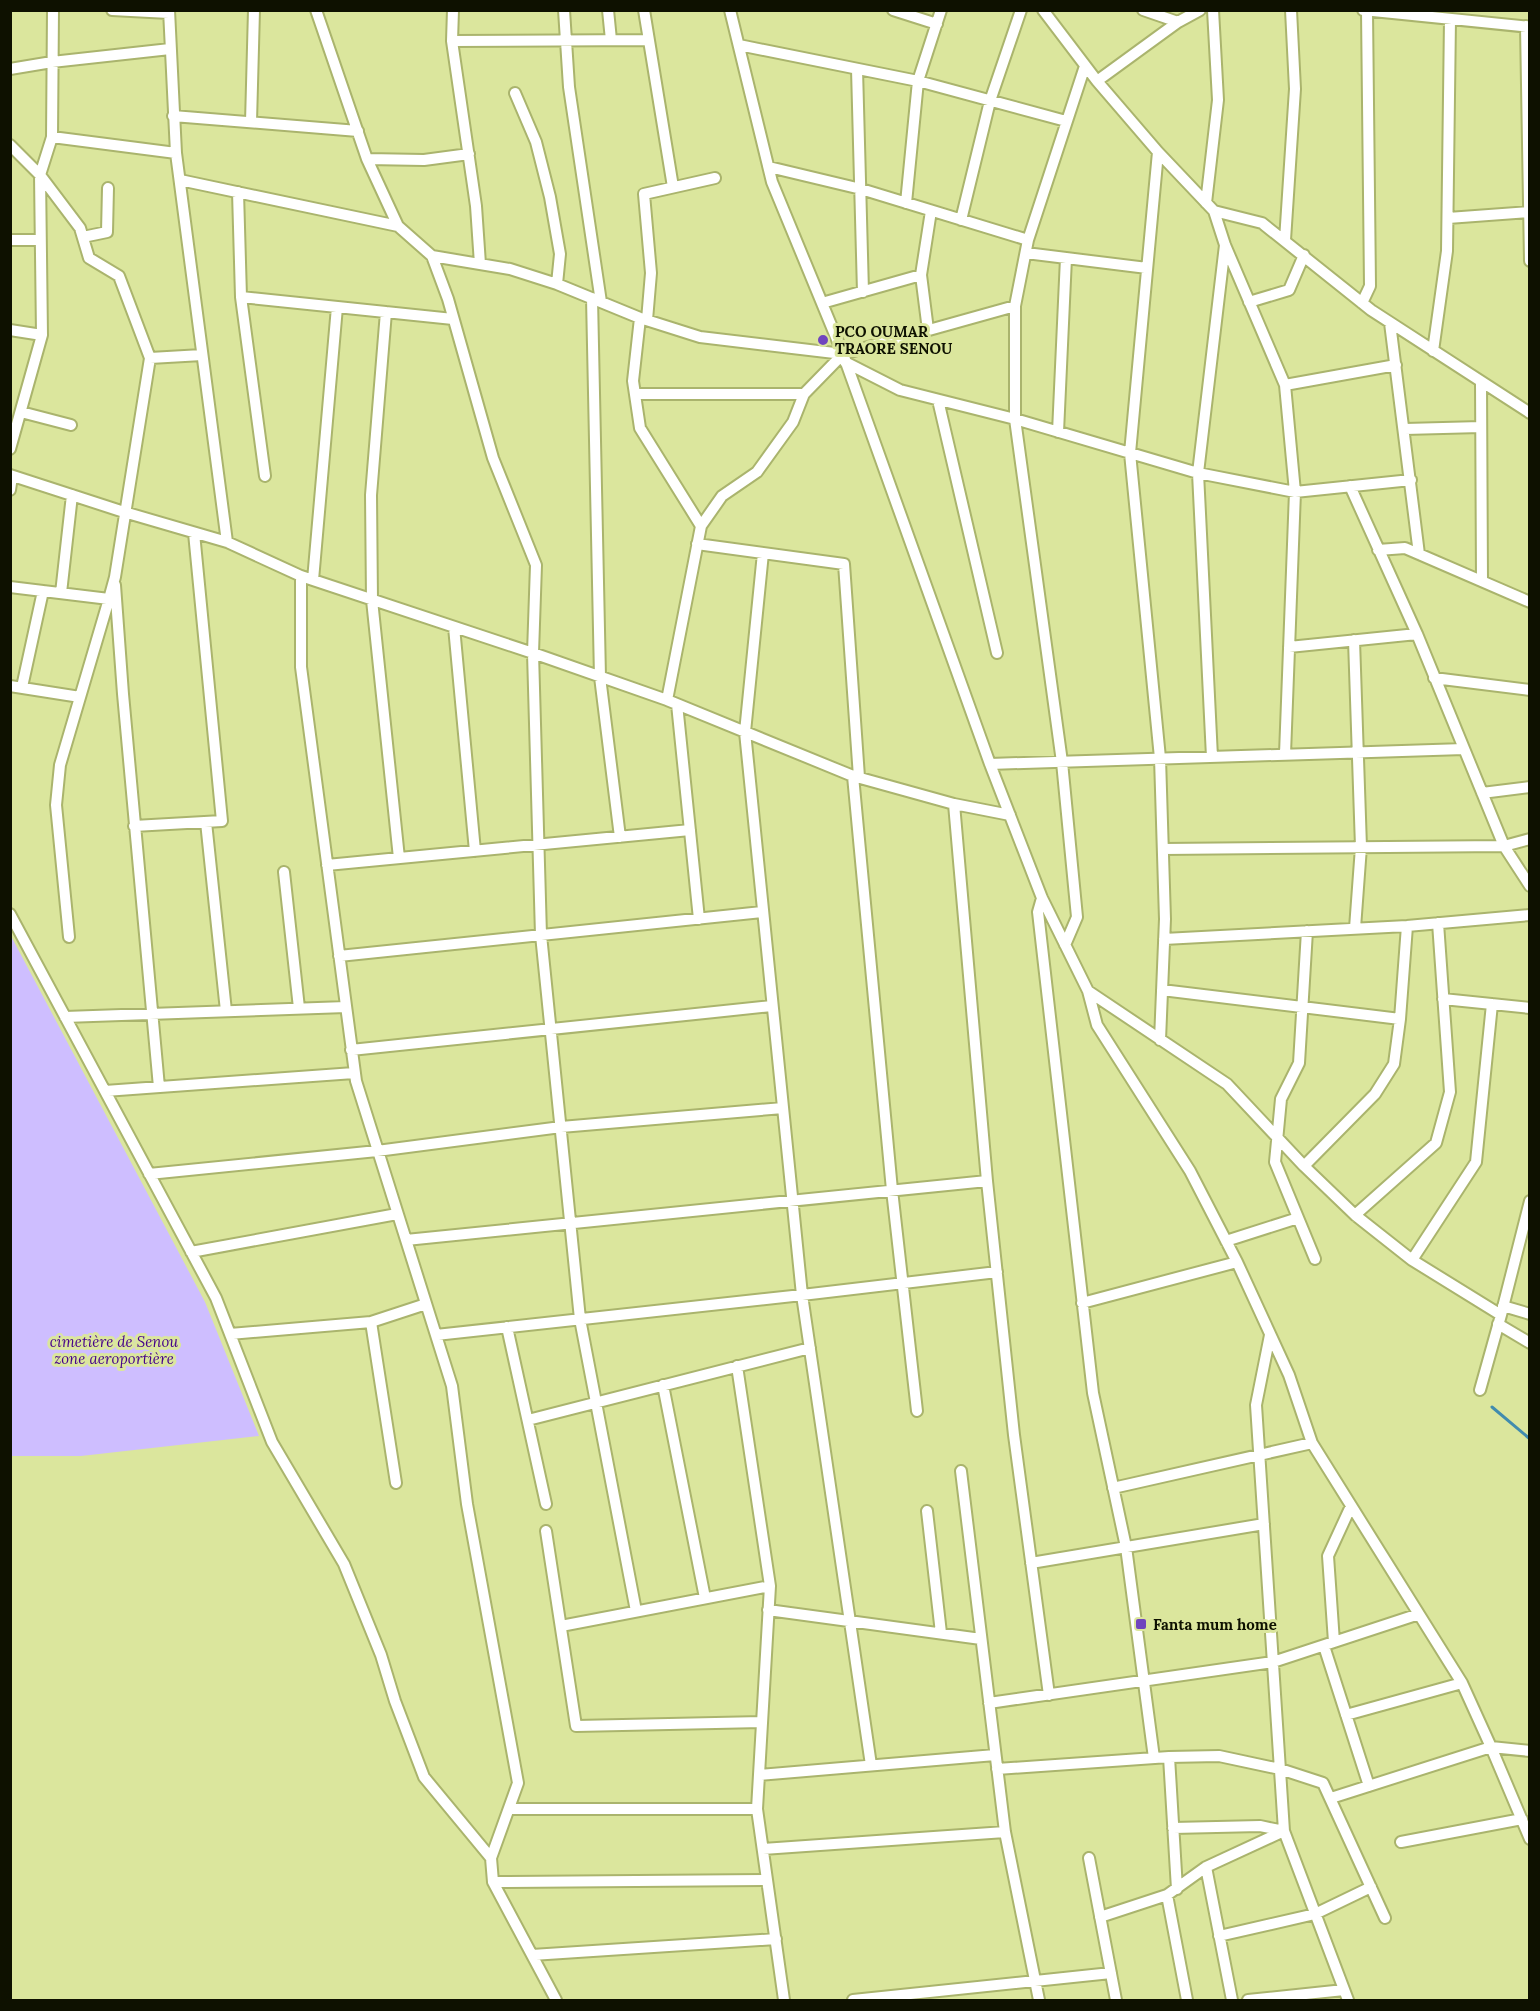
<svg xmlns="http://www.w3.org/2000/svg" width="1540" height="2011" font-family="Lora,serif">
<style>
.green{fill:#cebeff}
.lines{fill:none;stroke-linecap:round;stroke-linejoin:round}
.stream{stroke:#418cae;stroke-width:3}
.minor-casing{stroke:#aab46d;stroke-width:14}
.minor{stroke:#fff;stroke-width:10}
.poi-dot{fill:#7045be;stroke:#dbe69d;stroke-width:2}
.labels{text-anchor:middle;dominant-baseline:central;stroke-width:6;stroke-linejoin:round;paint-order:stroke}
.poi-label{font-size:15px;font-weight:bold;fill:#0e1100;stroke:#dbe69d;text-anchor:start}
.park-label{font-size:15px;font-style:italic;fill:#45008a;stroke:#dbe69d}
</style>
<rect width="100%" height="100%" fill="#dbe69d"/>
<path class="green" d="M 11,936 L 205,1302 L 259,1436 L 81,1456 L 11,1456 Z"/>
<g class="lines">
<path class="stream" d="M 1492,1407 L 1530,1439"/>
<g class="minor-casing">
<path id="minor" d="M 112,10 L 169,13
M 169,10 L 176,153 L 227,542
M 316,10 L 367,159 L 398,226 L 432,256 L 510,269 L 557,284 L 640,318 L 700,337 L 843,354 L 1015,306
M 453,10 L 452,41 L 476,206 L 480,264
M 564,10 L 569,87 L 601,302
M 608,10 L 611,40
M 644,10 L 673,187
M 730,10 L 772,182 L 843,354 L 990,764 L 1042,898 L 1088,991 L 1097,1025 L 1190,1171 L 1237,1262 L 1289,1375 L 1312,1443 L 1462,1683 L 1491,1747 L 1530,1839
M 893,10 L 937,24
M 1043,10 L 1097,81 L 1158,152 L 1214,211 L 1225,245 L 1285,385 L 1295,492 L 1285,754
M 1143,10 L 1178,22
M 1363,10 L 1530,27
M 1526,26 L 1530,261
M 452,41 L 649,40
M 739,45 L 918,81 L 1066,121
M 10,69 L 52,62 L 170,49
M 857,69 L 863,292
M 1097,81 L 1178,22 L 1200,10
M 515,93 L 536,142 L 550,197 L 560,254 L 557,284
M 173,116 L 358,131
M 251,122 L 254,10
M 52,137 L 176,153
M 10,145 L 40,175 L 80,228 L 89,258 L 119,276 L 150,358 L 115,577 L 109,599 L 10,587
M 1158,152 L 1130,453 L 1160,758 L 1165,919 L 1160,1040
M 367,159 L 424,160 L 469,154
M 769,167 L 861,189 L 1028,240
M 180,180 L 398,226
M 238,192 L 241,297 L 265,476
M 906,203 L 918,81 L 941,10
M 1206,203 L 1218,100 L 1213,10
M 1214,211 L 1262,223 L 1371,310 L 1530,413
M 1448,218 L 1529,212
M 961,220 L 990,101 L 1021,10
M 83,237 L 107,232 L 108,188
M 10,240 L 40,240
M 1285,240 L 1295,89 L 1291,10
M 1026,253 L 1147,268
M 432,256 L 448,299 L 493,458 L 536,565 L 533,653 L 541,935 L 580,1319 L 636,1611
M 241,297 L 453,319
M 592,298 L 600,677 L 620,837
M 1249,302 L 1289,290 L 1304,255
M 822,303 L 921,275
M 1362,303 L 1370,286 L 1367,11
M 386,312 L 371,495 L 372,600 L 399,858
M 640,318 L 633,381 L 640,428 L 701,526
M 647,320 L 651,273 L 644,194 L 715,178
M 1390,323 L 1419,554
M 10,330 L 42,335
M 928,330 L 921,275 L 931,211
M 1433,351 L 1447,251 L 1450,19
M 150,358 L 202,355
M 845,362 L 900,390 L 1015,419 L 1198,473 L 1295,492 L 1411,480
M 1481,382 L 1482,581
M 1285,385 L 1396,365
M 635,394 L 804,394
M 938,400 L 997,653
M 21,412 L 71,425
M 1405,429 L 1481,427
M 1058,432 L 1066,258
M 10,449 L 42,335 L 40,175 L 52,137 L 53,10
M 10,475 L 124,512 L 227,542 L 301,576 L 533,653 L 667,700 L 701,526 L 722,496 L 757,472 L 793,422 L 804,394 L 843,354
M 1350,486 L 1417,634 L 1504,846 L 1530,886
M 10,490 L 12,476
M 697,544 L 844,564 L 859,777
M 1378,550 L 1405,548 L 1530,602
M 763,553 L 745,732 L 802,1295 L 871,1765
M 301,576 L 301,667 L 356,1081 L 452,1386 L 467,1504 L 518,1783 L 491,1858 L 493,1882 L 556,2000
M 313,580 L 337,307
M 115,585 L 123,694 L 159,1087
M 61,593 L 72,495
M 454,627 L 475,851
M 1354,640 L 1361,847 L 1355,928
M 1289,647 L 1417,634
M 1434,678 L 1530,690
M 10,686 L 80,697
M 22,687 L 43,591
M 667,700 L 853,776 L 892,1190 L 917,1411
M 677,704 L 699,919
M 1212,757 L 1198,473 L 1225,245
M 990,764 L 1464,749
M 853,776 L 954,804 L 1010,815
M 1482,793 L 1530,787
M 954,804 L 987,1181 L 1014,1435 L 1049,1695
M 206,822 L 226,1011
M 134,826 L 222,821 L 194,533
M 1163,849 L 1504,846 L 1530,839
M 327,865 L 690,830
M 284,872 L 299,1008
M 1042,898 L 1038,912 L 1093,1393 L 1126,1547 L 1154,1758
M 10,914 L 216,1298 L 272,1442 L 344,1564 L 381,1655 L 395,1701 L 424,1777 L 491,1858
M 1307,931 L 1299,1063 L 1281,1099 L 1275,1162 L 1315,1259
M 69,937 L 56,805 L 60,765 L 109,599
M 1164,939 L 1407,926 L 1530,915
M 1065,945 L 1077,917 L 1062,762 L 1015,419 L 1015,306 L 1028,240 L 1085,66
M 339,956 L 762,912
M 1162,990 L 1400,1019
M 1088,991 L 1227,1084 L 1304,1166 L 1355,1215 L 1412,1260 L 1501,1315
M 1443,999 L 1530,1008
M 65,1017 L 346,1007
M 351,1050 L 772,1006
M 105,1091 L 354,1073
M 1304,1166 L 1375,1094 L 1394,1064 L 1400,1019 L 1407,926
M 149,1174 L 377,1151 L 561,1127 L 783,1108
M 1355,1215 L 1436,1143 L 1450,1092 L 1438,923
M 406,1240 L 987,1181
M 1226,1241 L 1298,1218
M 191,1252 L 397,1214
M 1412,1260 L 1476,1162 L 1492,1004
M 1082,1303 L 1237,1262
M 1503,1306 L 1530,1314
M 371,1322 L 396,1483
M 1498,1324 L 1530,1343
M 507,1327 L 546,1504
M 230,1334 L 371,1322 L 426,1304
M 436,1335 L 802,1295 L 997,1272
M 1270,1335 L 1256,1405 L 1284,1831 L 1348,2000
M 737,1366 L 770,1586 L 757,1809 L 784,2000
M 663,1385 L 705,1598
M 1480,1390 L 1501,1315 L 1530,1201
M 528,1420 L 810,1348
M 961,1471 L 1005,1832 L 1039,2000
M 1113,1488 L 1312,1443
M 927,1511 L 941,1633
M 546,1531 L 576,1726 L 762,1722
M 1031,1563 L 1264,1524
M 768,1610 L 981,1639
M 561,1626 L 770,1586
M 1334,1642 L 1328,1556 L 1351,1506
M 1324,1646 L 1369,1786
M 989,1703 L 1273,1662 L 1419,1614
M 1346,1715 L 1462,1683
M 1169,1757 L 1177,1889
M 997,1769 L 1169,1757 L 1219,1756 L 1280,1769 L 1323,1783 L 1385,1918
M 759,1775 L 995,1755
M 1331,1798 L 1491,1747 L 1530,1751
M 509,1809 L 757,1809
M 1173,1828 L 1260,1826 L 1284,1831
M 1401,1842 L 1522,1819
M 763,1849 L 1005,1832
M 1089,1858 L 1116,2000
M 1206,1867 L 1232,2000
M 493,1882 L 767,1880
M 1167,1895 L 1187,2000
M 1100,1917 L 1167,1895 L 1206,1867 L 1284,1831
M 1219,1936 L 1315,1914 L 1371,1887
M 532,1955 L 776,1939
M 853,2000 L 1111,1973
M 1248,2000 L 1344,1990"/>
</g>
<use href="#minor" class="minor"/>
</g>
<g class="poi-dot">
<circle cx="823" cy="340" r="6"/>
<rect x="1135" y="1618" width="12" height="12" rx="3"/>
</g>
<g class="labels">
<g class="poi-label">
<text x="835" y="331">PCO OUMAR<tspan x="835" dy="17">TRAORE SENOU</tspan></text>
<text x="1153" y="1624">Fanta mum home</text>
</g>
<g class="park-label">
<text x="114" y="1341">cimetière de Senou<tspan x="114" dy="17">zone aeroportière</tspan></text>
</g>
</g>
<rect width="1540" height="2011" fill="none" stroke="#0e1100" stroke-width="24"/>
</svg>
